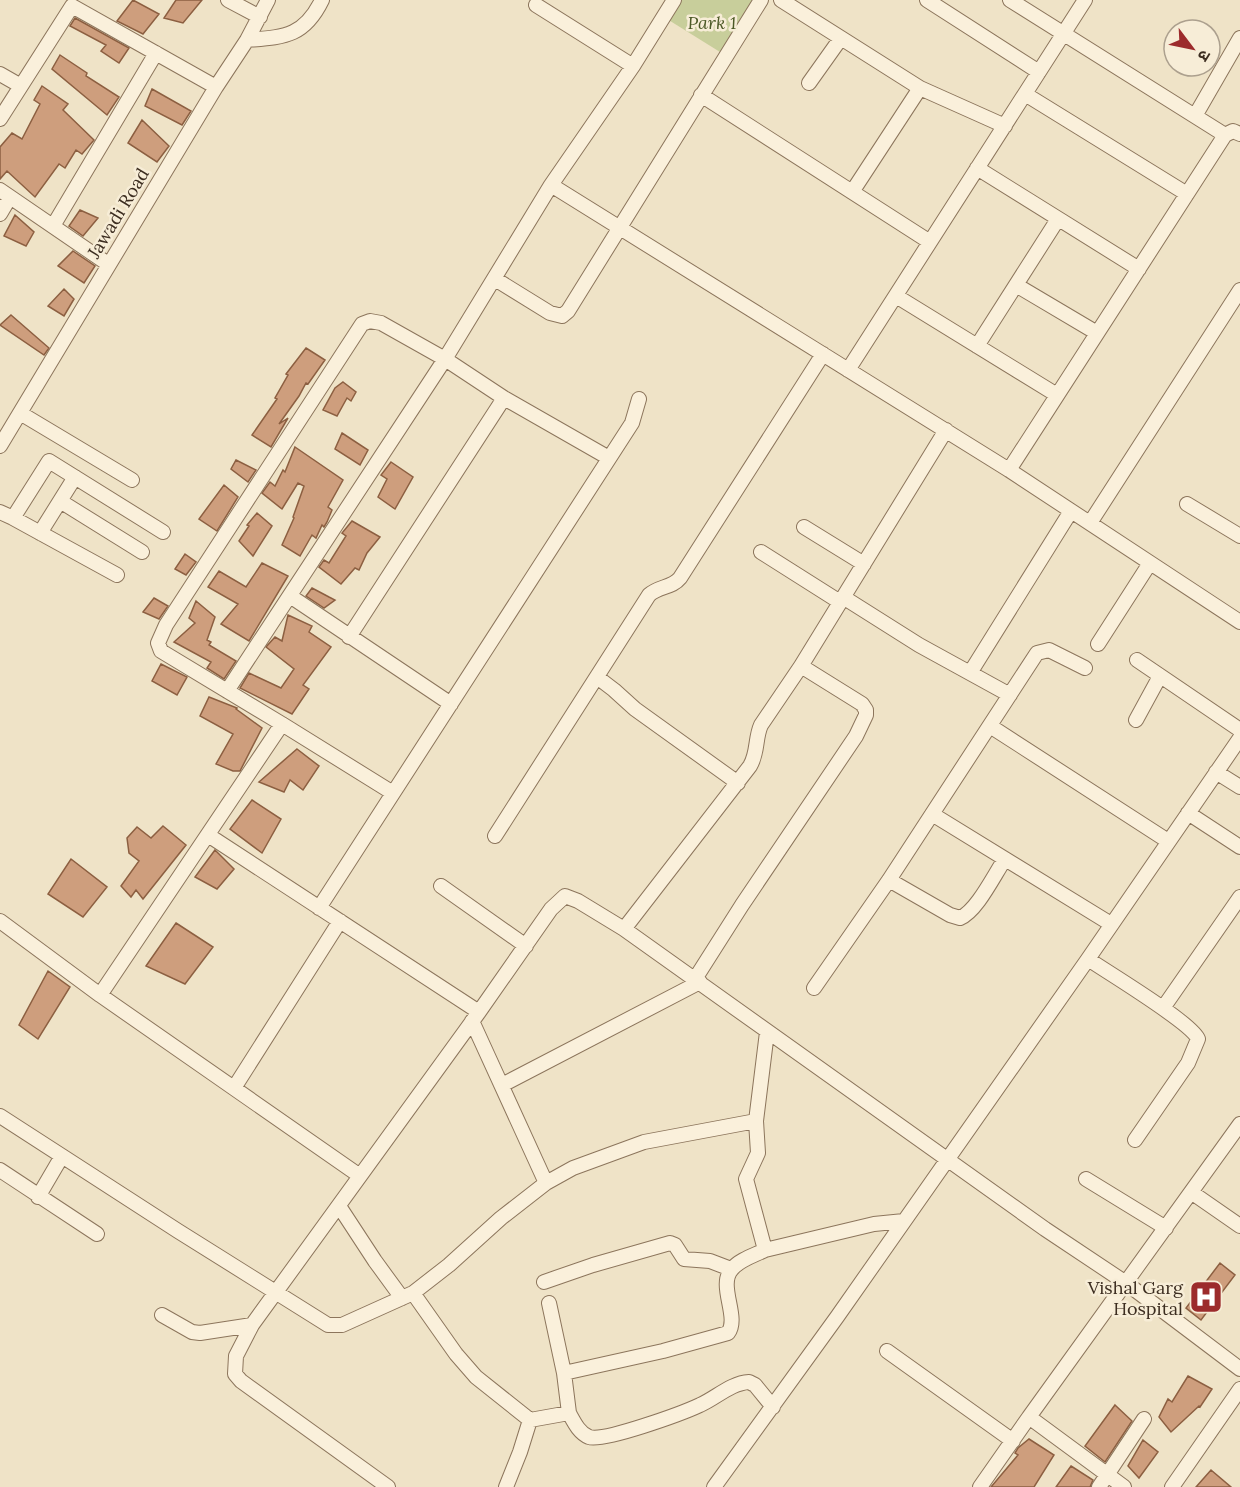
<svg xmlns="http://www.w3.org/2000/svg" width="1240" height="1487" font-family="Lora,'Noto Sans Devanagari',serif">
<style>
.green{fill:#c8ce9b}
.building{fill:#ce9e7d;stroke:#8c5f41;stroke-width:1.5}
.lines{fill:none;stroke-linecap:round;stroke-linejoin:round}
.minor-casing{stroke:#8c755c;stroke-width:16}
.minor{stroke:#faf0db;stroke-width:14}
.labels{text-anchor:middle;dominant-baseline:central;stroke-width:5;stroke-linejoin:round;paint-order:stroke}
.park-label{font-size:18px;font-style:italic;fill:#4c5926;stroke:#f7edd7}
.street-label{font-size:18px;fill:#3c2d20;stroke:#f7edd7}
.poi-label{font-size:18px;fill:#3c2d20;stroke:#f7edd7;text-anchor:end}
</style>
<rect width="100%" height="100%" fill="#efe3c7"/>
<path class="green" d="M 679,0 L 755,0 L 720,52 L 667,19 Z"/>
<path class="building" d="M 133,0 L 159,14 L 143,34 L 117,21 Z
M 176,0 L 202,0 L 183,23 L 164,18 Z
M 75,18 L 129,48 L 119,63 L 101,51 L 106,45 L 70,26 Z
M 60,55 L 87,73 L 86,76 L 119,97 L 107,115 L 52,69 Z
M 42,86 L 68,104 L 63,110 L 94,140 L 82,154 L 76,150 L 65,168 L 59,164 L 35,197 L 7,171 L 0,179 L 0,147 L 12,133 L 22,139 L 40,104 L 34,100 Z
M 152,89 L 191,111 L 182,125 L 145,106 Z
M 142,120 L 169,146 L 157,162 L 128,143 Z
M 80,210 L 98,218 L 83,236 L 69,226 Z
M 15,215 L 34,232 L 26,246 L 4,236 Z
M 73,251 L 95,266 L 84,283 L 58,266 Z
M 64,289 L 74,299 L 64,316 L 48,306 Z
M 11,315 L 49,348 L 44,355 L 0,325 Z
M 306,348 L 325,360 L 308,384 L 306,383 L 299,396 L 279,424 L 288,418 L 271,447 L 252,435 L 277,399 L 275,398 L 288,375 L 286,374 Z
M 343,382 L 356,392 L 351,401 L 347,398 L 337,416 L 323,410 L 335,388 Z
M 342,433 L 368,450 L 360,465 L 335,449 Z
M 295,447 L 343,480 L 328,507 L 332,510 L 327,522 L 324,527 L 322,525 L 316,538 L 312,535 L 300,556 L 282,545 L 294,518 L 293,517 L 304,486 L 298,483 L 282,509 L 262,493 L 270,482 L 275,486 L 283,470 L 285,472 Z
M 236,460 L 256,470 L 248,482 L 231,469 Z
M 391,462 L 413,477 L 395,509 L 378,497 L 387,479 L 381,475 Z
M 224,485 L 238,497 L 217,531 L 199,519 Z
M 257,513 L 272,526 L 253,556 L 239,541 L 249,526 L 247,525 Z
M 352,521 L 380,537 L 367,553 L 359,570 L 355,568 L 341,584 L 319,567 L 324,560 L 329,563 L 346,536 L 342,533 Z
M 185,554 L 196,562 L 186,575 L 175,569 Z
M 262,563 L 288,576 L 249,641 L 221,624 L 238,604 L 208,587 L 219,571 L 246,587 Z
M 312,588 L 329,597 L 335,600 L 324,608 L 306,596 Z
M 154,598 L 168,606 L 159,619 L 143,612 Z
M 196,601 L 215,617 L 207,640 L 211,642 L 209,645 L 236,661 L 224,679 L 207,668 L 211,662 L 174,642 L 195,623 L 189,618 Z
M 288,615 L 312,626 L 309,632 L 331,647 L 303,685 L 309,689 L 292,714 L 240,688 L 249,673 L 281,688 L 294,669 L 266,647 L 275,637 L 282,641 Z
M 161,664 L 187,677 L 177,695 L 152,681 Z
M 209,697 L 237,708 L 236,709 L 262,728 L 240,771 L 233,771 L 216,764 L 233,734 L 200,716 Z
M 297,749 L 319,766 L 303,790 L 290,780 L 284,792 L 259,782 Z
M 252,800 L 281,819 L 262,853 L 230,829 Z
M 163,826 L 186,845 L 143,899 L 136,890 L 131,897 L 121,886 L 139,861 L 129,853 L 127,838 L 137,827 L 151,838 Z
M 215,850 L 234,869 L 217,889 L 195,877 Z
M 71,859 L 107,887 L 83,917 L 48,894 Z
M 176,923 L 213,947 L 185,984 L 146,966 Z
M 48,971 L 70,987 L 38,1039 L 19,1025 Z
M 1220,1263 L 1235,1275 L 1201,1320 L 1186,1308 Z
M 1188,1376 L 1212,1389 L 1200,1407 L 1199,1406 L 1171,1432 L 1159,1417 L 1168,1399 L 1172,1402 Z
M 1115,1405 L 1132,1421 L 1105,1462 L 1085,1446 Z
M 1029,1439 L 1054,1455 L 1034,1487 L 991,1487 L 1018,1455 L 1015,1453 L 1018,1448 Z
M 1143,1440 L 1158,1452 L 1139,1478 L 1128,1466 Z
M 1071,1466 L 1093,1480 L 1090,1487 L 1056,1487 Z
M 1211,1470 L 1231,1487 L 1196,1487 Z"/>
<g class="lines">
<g class="minor-casing">
<path id="minor" d="M 228,0 L 260,17
M 781,0 L 920,88 L 1005,126
M 927,0 L 1039,72
M 1010,0 L 1225,135
M 536,5 L 633,66
M 247,40 C 284,37 304,37 322,0
M 0,74 L 21,86
M 809,83 L 841,38
M 1025,94 L 1187,194
M 701,95 L 930,242
M 1195,116 L 1240,38
M 0,119 L 72,6 L 216,87
M 977,168 L 1139,269
M 551,185 L 1009,470 L 1225,135 L 1233,131 L 1240,134
M 0,190 L 108,264
M 852,192 L 920,88
M 0,214 L 10,197
M 53,226 L 156,53
M 495,279 L 550,313 L 562,316 L 568,311 L 761,0
M 1016,285 L 1097,333
M 896,296 L 1057,395
M 977,346 L 1058,219
M 848,370 L 1085,0
M 20,413 L 132,480
M 0,446 L 216,87 L 247,40 L 268,0
M 1009,470 L 1240,622
M 60,501 L 142,552
M 1187,504 L 1240,536
M 0,512 L 13,518 L 49,461 L 163,532
M 13,518 L 117,575
M 1090,523 L 1240,290
M 804,527 L 864,564
M 40,533 L 75,477
M 761,552 L 840,602
M 290,596 L 451,704
M 843,597 L 919,645 L 1010,695
M 349,637 L 504,398
M 1098,644 L 1150,563
M 1137,660 L 1240,730
M 970,673 L 1071,511
M 597,677 L 614,690 L 635,709 L 738,783
M 227,691 L 445,359 L 551,185 L 633,66 L 674,0
M 1136,720 L 1160,676
M 282,724 L 393,793
M 990,726 L 1168,841
M 1216,772 L 1240,787
M 1188,813 L 1240,847
M 932,814 L 1111,924
M 208,835 L 479,1012
M 495,836 L 649,595 C 659,586 672,588 680,578 L 823,354
M 889,880 L 950,915 L 960,918 C 977,911 994,875 1005,859
M 441,886 L 526,946
M 319,908 L 632,423 L 639,399
M 0,921 L 100,995 L 282,724 L 161,651 L 158,643 L 166,625 L 362,324 L 370,321 L 381,323 L 445,359 L 504,398 L 609,458
M 624,929 L 750,766 C 758,753 755,738 761,725 L 801,666
M 1088,959 C 1107,972 1192,1023 1198,1039 L 1188,1063 L 1135,1140
M 695,979 L 742,905 L 856,736 L 866,715 L 866,710 L 862,704 L 801,666 L 946,430
M 814,988 L 889,880 L 1037,653 L 1049,650 L 1085,668
M 100,995 L 360,1176
M 1163,1008 L 1240,897
M 472,1021 L 546,1183
M 502,1085 L 700,982
M 234,1088 L 340,921
M 0,1116 L 178,1231 L 328,1325 L 342,1325 L 413,1293 L 449,1265 L 501,1218 L 546,1183 L 573,1168 L 644,1142 L 756,1121
M 0,1170 L 97,1234
M 1086,1179 L 1166,1228
M 1191,1192 L 1240,1226
M 38,1197 L 62,1156
M 339,1206 L 375,1261 L 402,1298
M 765,1250 L 874,1224 L 904,1221
M 544,1282 L 593,1265 L 670,1243 L 675,1245 L 684,1259 L 710,1261 L 731,1269
M 413,1293 L 456,1354 L 476,1377 L 530,1420 L 569,1413 C 574,1422 579,1433 589,1437 C 604,1442 683,1413 700,1405 C 716,1398 731,1383 749,1382 L 755,1385 L 773,1407
M 549,1303 L 564,1373 L 569,1413
M 162,1315 L 192,1332 L 200,1333 L 252,1325
M 887,1351 L 1013,1441
M 564,1373 L 663,1351 L 728,1333 C 740,1317 717,1285 732,1269 C 739,1260 755,1255 765,1250 L 746,1179 L 758,1153 L 756,1121 L 767,1032
M 388,1487 L 241,1381 L 235,1374 L 236,1356 L 252,1325 L 479,1012 L 551,909 L 565,896 L 578,901 L 624,929 L 1045,1229 L 1126,1283 L 1240,1369
M 506,1487 L 520,1452 L 530,1420
M 714,1487 L 837,1317 L 1088,959 L 1240,738
M 980,1487 L 1029,1417
M 1099,1487 L 1144,1419
M 1124,1487 L 1029,1417 L 1240,1124
M 1172,1487 L 1240,1389"/>
</g>
<use href="#minor" class="minor"/>
</g>
<defs>
<g id="hospital-square" transform="scale(1.725)"><rect x="-9" y="-9" width="18" height="18" rx="4" fill="#9c2b2c" stroke="#f7edd7"/><path d="M-5-5h3v3.5h4V-5h3V5h-3V1.5h-4V5h-3Z" fill="#fff"/></g>
</defs>
<g fill-rule="evenodd">
<use href="#hospital-square" x="1206" y="1297"/>
</g>
<g class="labels">
<g class="park-label">
<text x="712" y="22">Park 1</text>
</g>
<g class="street-label">
<text transform="translate(118 213) rotate(-59)">Jawadi Road</text>
</g>
<g class="poi-label">
<text x="1183" y="1287">Vishal Garg<tspan x="1183" dy="21">Hospital</tspan></text>
</g>
</g>
<g transform="translate(1192 48) rotate(122)"><circle r="28" fill="#f7edd7" stroke="#aca08e" stroke-width="1.5"/>
<path d="M0-4.5L10 22L0 15L-10 22Z" fill="#9c2b2c"/>
<text y="-9" font-size="16" font-weight="bold" text-anchor="middle" fill="#3c2d20">उ</text>
</g>
</svg>
